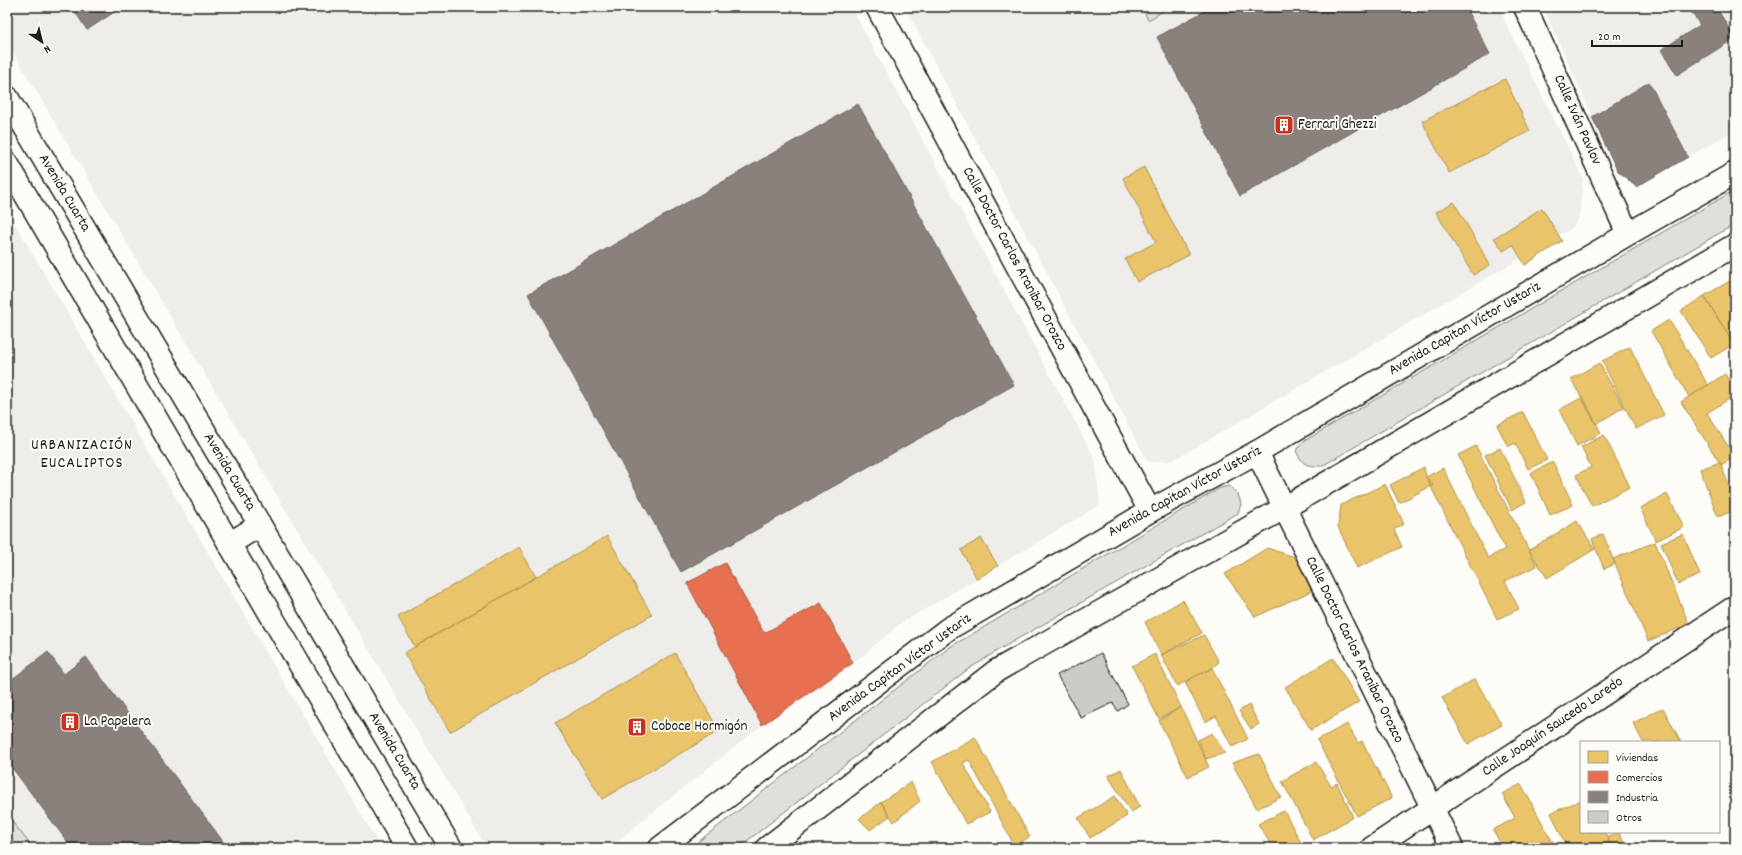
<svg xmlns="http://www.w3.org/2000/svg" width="1742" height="855" font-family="Dekko,sans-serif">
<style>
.built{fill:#eeede9}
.green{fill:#e0dfdb;stroke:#7e7e7c}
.homes{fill:#e9c46a;stroke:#ac9253}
.shops{fill:#e76f51;stroke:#aa5641}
.industry{fill:#8a817c;stroke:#69635f}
.building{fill:#cccbc8;stroke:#1c1c1c}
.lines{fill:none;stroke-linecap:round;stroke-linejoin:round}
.minor-casing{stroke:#1c1c1c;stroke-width:25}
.primary-casing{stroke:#1c1c1c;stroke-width:25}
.minor{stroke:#fdfcf7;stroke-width:22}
.primary{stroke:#fdfcf7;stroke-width:22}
.labels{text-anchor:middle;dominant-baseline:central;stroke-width:4;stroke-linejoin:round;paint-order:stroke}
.street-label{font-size:15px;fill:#1c1c1c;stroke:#fdfcf7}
.poi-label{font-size:15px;fill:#1c1c1c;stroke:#fdfcf7;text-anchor:start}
.neighbourhood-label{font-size:16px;letter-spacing:1px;fill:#1c1c1c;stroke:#fdfcf7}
</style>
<rect width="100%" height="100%" fill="#fdfcf7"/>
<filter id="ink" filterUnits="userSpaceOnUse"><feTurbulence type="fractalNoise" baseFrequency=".025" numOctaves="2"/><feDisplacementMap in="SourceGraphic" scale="8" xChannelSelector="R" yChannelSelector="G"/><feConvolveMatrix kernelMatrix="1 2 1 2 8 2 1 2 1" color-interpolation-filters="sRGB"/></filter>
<g filter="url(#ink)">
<path class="built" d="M 7,7 L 851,7 L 1095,459 L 1100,505 L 900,624 L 853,663 L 762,725 L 608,848 L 487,848 L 7,42 Z
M 905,7 L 1142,7 L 1148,19 L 1170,7 L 1498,7 L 1583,178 L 1579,217 L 1572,228 L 1172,461 L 1148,462 Z
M 1543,7 L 1735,7 L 1735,130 L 1636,187 L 1617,170 Z
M 7,210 L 381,848 L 33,848 L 7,815 Z"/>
<path class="green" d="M 1142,7 L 1170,7 L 1148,20 Z
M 1735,190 L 1735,224 L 1322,466 C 1306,466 1303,466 1296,451 L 1304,441 Z
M 1229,486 L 1238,494 L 1241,504 L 1238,513 L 1000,649 L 967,670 L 738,848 L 690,848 L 950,647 L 1220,488 Z
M 7,815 L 33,848 L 7,848 Z"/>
<path class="homes" d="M 1505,79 L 1530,131 L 1449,173 L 1422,121 Z
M 1144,167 L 1189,255 L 1137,282 L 1125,259 L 1156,242 L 1123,178 Z
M 1454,202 L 1490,265 L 1473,275 L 1436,212 Z
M 1542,208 L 1562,241 L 1525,265 L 1513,245 L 1503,251 L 1494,238 Z
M 1735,278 L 1735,346 L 1704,296 Z
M 1704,296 L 1734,344 L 1711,358 L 1681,311 Z
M 1669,320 L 1708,385 L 1689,397 L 1651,331 Z
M 1630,347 L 1664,415 L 1636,429 L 1602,361 Z
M 1599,363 L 1624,407 L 1596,424 L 1571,379 Z
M 1725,374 L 1735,390 L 1735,395 L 1707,413 L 1735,457 L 1721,465 L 1681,402 Z
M 1583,397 L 1601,433 L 1577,446 L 1559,410 Z
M 1523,412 L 1547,460 L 1528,469 L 1515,443 L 1508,447 L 1497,425 Z
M 1604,435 L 1630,487 L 1592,506 L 1576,475 L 1591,467 L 1581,447 Z
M 1476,446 L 1537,566 L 1505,581 L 1519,609 L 1497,619 L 1426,477 L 1443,468 L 1488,558 L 1505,549 L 1458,455 Z
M 1500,448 L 1526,502 L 1512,510 L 1485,455 Z
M 1553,462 L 1573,505 L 1550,515 L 1531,473 Z
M 1720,462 L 1735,502 L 1735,510 L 1718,517 L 1700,469 Z
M 1424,467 L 1426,477 L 1433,485 L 1399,503 L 1390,485 Z
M 1385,484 L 1404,524 L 1394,529 L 1402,547 L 1357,568 L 1338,527 L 1341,505 Z
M 1667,494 L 1684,527 L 1656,541 L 1640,508 Z
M 1577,521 L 1595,549 L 1547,578 L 1529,550 Z
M 1603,534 L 1615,564 L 1604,569 L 1592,539 Z
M 1683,534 L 1700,575 L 1678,584 L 1661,543 Z
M 607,536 L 652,615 L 450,732 L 404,653 Z
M 981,538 L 998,566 L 977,579 L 961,550 Z
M 1655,542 L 1689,624 L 1648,641 L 1613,559 Z
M 519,547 L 536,577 L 415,647 L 398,617 Z
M 1267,548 L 1298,558 L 1316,589 L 1255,617 L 1225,574 Z
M 1183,600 L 1202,633 L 1161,655 L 1145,622 Z
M 1204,635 L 1219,662 L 1212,668 L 1177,686 L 1161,655 Z
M 675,653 L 719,731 L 602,799 L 555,723 Z
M 1155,654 L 1181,707 L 1159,719 L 1132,666 Z
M 1333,658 L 1359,702 L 1311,730 L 1285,687 Z
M 1212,668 L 1248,739 L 1232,747 L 1216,716 L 1205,722 L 1185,682 Z
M 1475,679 L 1502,725 L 1468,744 L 1442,698 Z
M 1249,705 L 1259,724 L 1251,729 L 1239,711 Z
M 1181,707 L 1209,767 L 1188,777 L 1159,721 Z
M 1663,708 L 1681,742 L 1643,742 L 1633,723 Z
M 1347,724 L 1358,743 L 1362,741 L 1392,798 L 1357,816 L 1317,740 Z
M 1212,733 L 1225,753 L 1206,759 L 1198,740 Z
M 975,737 L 1030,837 L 1014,845 L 969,760 L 963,763 L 990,812 L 966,824 L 932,762 Z
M 1259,754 L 1281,797 L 1257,809 L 1232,763 Z
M 1316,762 L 1331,786 L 1337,783 L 1353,817 L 1313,840 L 1282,781 Z
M 1121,769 L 1140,807 L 1131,812 L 1108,776 Z
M 911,782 L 920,801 L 894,822 L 881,802 Z
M 1521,784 L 1556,848 L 1503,848 L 1493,830 L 1515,818 L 1502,794 Z
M 1115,796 L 1127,816 L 1090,838 L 1078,818 Z
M 1581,800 L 1581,832 L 1605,832 L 1612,848 L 1567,848 L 1551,813 Z
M 881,802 L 890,816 L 870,830 L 859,819 Z
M 1284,811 L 1304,848 L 1273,848 L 1258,824 Z
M 1619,833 L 1627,848 L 1611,848 L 1607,837 Z"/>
<path class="shops" d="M 725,563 L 764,633 L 821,603 L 853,663 L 762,725 L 687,583 Z"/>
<path class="industry" d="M 72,7 L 122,7 L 87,30 Z
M 1212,7 L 1465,7 L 1490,54 L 1240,196 L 1157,37 Z
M 1688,7 L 1716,7 L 1735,38 L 1677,75 L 1661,50 L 1700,25 Z
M 1649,82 L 1688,157 L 1636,187 L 1617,170 L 1592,117 Z
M 858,104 L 1014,385 L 681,572 L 528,294 Z
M 48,652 L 64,674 L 86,657 L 228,848 L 72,848 L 7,761 L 7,683 Z"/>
<path class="building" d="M 1101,653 L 1128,704 L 1118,711 L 1113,703 L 1081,718 L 1057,675 Z"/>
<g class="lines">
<g class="minor-casing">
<path id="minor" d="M 877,7 L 1150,511
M 1525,7 L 1628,234
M 7,97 L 451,848
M 7,163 L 407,848
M 1257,452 L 1452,848
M 229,544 L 260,525
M 1372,848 L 1735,607"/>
</g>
<g class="primary-casing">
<path id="primary" d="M 660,848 L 948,629 L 1150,511 L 1257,452 L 1628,234 L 1735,173
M 767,848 L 996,671 L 1284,508 L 1735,245"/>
</g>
<use href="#minor" class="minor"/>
<use href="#primary" class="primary"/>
</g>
</g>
<defs>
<g id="building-square" transform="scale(1)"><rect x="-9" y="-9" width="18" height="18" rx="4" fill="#c8321e" stroke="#fdfcf7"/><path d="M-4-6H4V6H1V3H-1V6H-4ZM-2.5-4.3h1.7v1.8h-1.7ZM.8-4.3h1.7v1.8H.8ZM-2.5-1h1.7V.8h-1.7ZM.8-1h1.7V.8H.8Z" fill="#fff"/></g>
</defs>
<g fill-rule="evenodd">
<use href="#building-square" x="1284" y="125"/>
<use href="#building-square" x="70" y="722"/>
<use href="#building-square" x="637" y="727"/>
</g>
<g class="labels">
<g class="street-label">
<text transform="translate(1577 120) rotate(66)">Calle Iván Pavlov</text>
<text transform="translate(64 193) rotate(59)">Avenida Cuarta</text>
<text transform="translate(1014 259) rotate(62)">Calle Doctor Carlos Aranibar Orozco</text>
<text transform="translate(1465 329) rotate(-30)">Avenida Capitan Víctor Ustariz</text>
<text transform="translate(229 472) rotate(59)">Avenida Cuarta</text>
<text transform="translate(1185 492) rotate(-29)">Avenida Capitan Víctor Ustariz</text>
<text transform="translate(1354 650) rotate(64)">Calle Doctor Carlos Aranibar Orozco</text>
<text transform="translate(900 668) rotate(-36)">Avenida Capitan Víctor Ustariz</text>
<text transform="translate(1553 727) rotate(-34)">Calle Joaquín Saucedo Laredo</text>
<text transform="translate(394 751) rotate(59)">Avenida Cuarta</text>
</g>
<g class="poi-label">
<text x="1298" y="125">Ferrari Ghezzi</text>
<text x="84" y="722">La Papelera</text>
<text x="651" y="727">Coboce Hormigón</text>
</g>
<g class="neighbourhood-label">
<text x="82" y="445">URBANIZACIÓN<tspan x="82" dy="18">EUCALIPTOS</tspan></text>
</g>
</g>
<rect width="1742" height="855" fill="none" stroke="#fdfcf7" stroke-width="24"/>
<rect x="12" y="12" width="1718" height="831" fill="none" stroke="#1c1c1c" stroke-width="1.5" filter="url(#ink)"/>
<rect x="1580" y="741" width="140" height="92" fill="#fdfcf7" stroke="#a3a29f"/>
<rect x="1588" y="751" width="20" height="12" fill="#e9c46a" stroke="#a3a29f"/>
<text x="1616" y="761" font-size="12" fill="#1c1c1c">Viviendas</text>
<rect x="1588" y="771" width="20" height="12" fill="#e76f51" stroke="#a3a29f"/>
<text x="1616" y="781" font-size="12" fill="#1c1c1c">Comercios</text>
<rect x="1588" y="791" width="20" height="12" fill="#8a817c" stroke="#a3a29f"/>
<text x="1616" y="801" font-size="12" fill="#1c1c1c">Industria</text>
<rect x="1588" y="811" width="20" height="12" fill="#cccbc8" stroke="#a3a29f"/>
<text x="1616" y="821" font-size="12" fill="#1c1c1c">Otros</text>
<g transform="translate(42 42) rotate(145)" stroke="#fdfcf7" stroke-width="3" paint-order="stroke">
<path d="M0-3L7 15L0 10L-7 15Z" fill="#1c1c1c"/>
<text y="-6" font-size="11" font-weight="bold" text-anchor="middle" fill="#1c1c1c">N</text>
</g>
<path d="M1592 40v6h90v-6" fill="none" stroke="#1c1c1c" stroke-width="2"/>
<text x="1598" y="40" font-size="12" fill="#1c1c1c" stroke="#fdfcf7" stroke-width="3" paint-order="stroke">20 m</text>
</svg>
